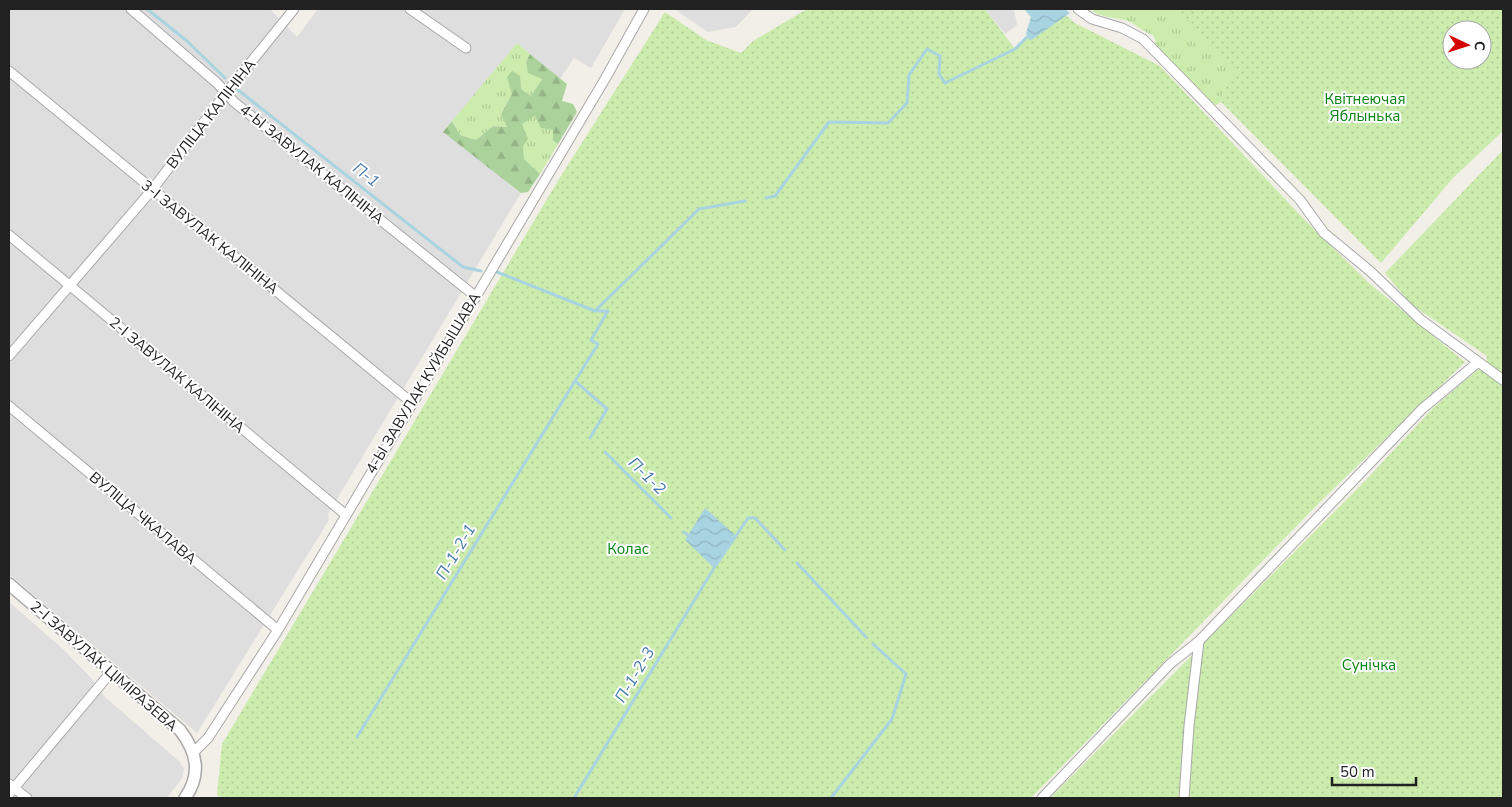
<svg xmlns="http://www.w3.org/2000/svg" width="1512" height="807" font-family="'Nunito Sans',sans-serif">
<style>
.residential{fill:#dfdede}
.grass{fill:url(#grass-tufts)}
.forest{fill:url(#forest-firs)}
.garden{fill:url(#garden-dots);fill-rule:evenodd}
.water{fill:url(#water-waves)}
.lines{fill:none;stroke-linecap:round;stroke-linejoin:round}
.stream{stroke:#a8d3e0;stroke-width:3}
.minor-casing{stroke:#a8a8a8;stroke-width:11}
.tertiary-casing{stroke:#a8a8a8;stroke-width:14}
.minor{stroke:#fff;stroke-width:9}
.tertiary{stroke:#fff;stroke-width:11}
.labels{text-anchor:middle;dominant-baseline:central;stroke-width:4;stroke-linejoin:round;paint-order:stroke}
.park-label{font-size:15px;fill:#098614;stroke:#fff}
.street-label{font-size:15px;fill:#212121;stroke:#fff}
.water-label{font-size:16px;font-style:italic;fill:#467aad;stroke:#fff}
</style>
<defs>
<pattern id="grass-tufts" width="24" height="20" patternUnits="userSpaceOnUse" patternTransform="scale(1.25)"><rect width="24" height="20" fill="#ccecad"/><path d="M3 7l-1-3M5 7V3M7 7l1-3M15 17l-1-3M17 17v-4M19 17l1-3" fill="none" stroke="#afca95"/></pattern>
<pattern id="forest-firs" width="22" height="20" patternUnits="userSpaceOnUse" patternTransform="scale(1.25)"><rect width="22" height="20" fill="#acd29c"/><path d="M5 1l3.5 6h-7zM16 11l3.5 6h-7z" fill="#94b486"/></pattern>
<pattern id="garden-dots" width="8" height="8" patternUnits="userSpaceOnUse" patternTransform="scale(1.25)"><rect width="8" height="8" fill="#ccecad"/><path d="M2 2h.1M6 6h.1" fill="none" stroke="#afca95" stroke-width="1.8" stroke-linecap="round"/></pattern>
<pattern id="water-waves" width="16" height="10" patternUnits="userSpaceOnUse" patternTransform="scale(1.25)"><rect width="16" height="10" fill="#a8d3e0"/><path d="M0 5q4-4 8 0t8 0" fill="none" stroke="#90b5c0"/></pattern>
</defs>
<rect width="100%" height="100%" fill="#f2efe8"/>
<path class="residential" d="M 9,9 L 270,9 L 297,37 L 318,9 L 625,9 L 591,68 L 574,58 L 560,79 L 517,43 L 444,132 L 521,193 L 328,514 L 329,520 L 197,733 L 9,574 Z
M 674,9 L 753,9 L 736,27 L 708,32 Z
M 985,9 L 1014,9 L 1017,25 L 1005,34 Z
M 9,602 L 64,650 L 91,678 L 105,697 L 180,762 L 184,769 L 182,778 L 167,798 L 9,798 Z"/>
<path class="grass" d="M 1097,9 L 1178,9 L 1237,70 L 1225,86 L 1221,102 L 1214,106 L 1153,44 L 1156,41 L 1153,35 C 1143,32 1137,25 1128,21 C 1116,17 1103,18 1092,11 Z
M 517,43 L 530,54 L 526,62 L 542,79 L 531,96 L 521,89 L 512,94 L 501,114 L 508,127 L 493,126 L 476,140 L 460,135 L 452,121 Z
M 535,116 L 553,130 L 553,141 L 558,144 L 540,174 L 524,159 L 521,124 Z"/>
<path class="forest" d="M 530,54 L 567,84 L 562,101 L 573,104 L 577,112 L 558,144 L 553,141 L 553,130 L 541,128 L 535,116 L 522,124 L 528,139 L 523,146 L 524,159 L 540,174 L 528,192 L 521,193 L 443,132 L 452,121 L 460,135 L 476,140 L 493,126 L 507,127 L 501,114 L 512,94 L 507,77 L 512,71 L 520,76 L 521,89 L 531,96 L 542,79 L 528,73 L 526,62 Z"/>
<path class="garden" d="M 807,9 L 985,9 L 1015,49 L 1054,9 L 1058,9 L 1075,23 L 1160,66 L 1304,219 L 1369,283 L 1465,362 L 1324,498 L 1031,798 L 220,798 L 217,795 L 222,744 L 559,179 L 665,12 L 706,40 L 741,53 L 753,41 Z
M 1178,9 L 1503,9 L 1503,131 L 1453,178 L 1381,263 L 1221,102 L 1225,86 L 1236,70 ZM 1452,30 L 1482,30 L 1482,60 L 1452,60 Z
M 1503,150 L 1503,798 L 1050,798 L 1366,480 L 1434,407 L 1487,362 L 1487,356 L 1412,305 L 1385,273 Z"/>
<path class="water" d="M 1024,9 L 1065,9 L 1070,13 L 1030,41 L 1026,33 L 1031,17 Z
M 705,508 L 735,535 L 714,568 L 685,540 Z"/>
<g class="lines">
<path class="stream" d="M 147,9 L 187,41 L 225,78
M 238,90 L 463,267 L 481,271
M 766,198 L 775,196 L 829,122 L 888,123 L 907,103 L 909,75 L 927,49 L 940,56 L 939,74 L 945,83 L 1015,49 L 1030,34
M 497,272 L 595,311 L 699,209 L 745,201
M 590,438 L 607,409 L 575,381 L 598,344 L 591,340 L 608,311 L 596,311
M 605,452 L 671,518
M 684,532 L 690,537
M 797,563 L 866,637
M 357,737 L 575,381
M 574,798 L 714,568 L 748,518 L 755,518 L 785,550
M 831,798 L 892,719 L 906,674 L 873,644"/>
<g class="minor-casing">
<path id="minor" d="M 131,9 L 217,83 L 234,102 L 475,296
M 410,9 L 466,48
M 1078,9 L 1092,19 L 1122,28 L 1143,39 L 1300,200 L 1324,233 L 1370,271 L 1421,320 L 1503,380
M 9,71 L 411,402
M 9,235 L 346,515
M 9,356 L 152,190 L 226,93 L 294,9
M 9,406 L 278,630
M 194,752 L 208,738 L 278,630 L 605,79 L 644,9
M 9,784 L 27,798
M 9,794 L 112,671
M 1042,798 L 1170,664 L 1199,641 L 1422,409 L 1477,363
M 1184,798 L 1189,726 L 1199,641"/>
</g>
<g class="tertiary-casing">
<path id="tertiary" d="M 9,584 L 180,730 C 197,752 202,774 185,798"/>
</g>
<use href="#minor" class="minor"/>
<use href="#tertiary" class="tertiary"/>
</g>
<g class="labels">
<g class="park-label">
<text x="1365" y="99">Квітнеючая<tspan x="1365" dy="17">Яблынька</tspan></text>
<text x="628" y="549">Колас</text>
<text x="1369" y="665">Сунічка</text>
</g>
<g class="street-label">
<text transform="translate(211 114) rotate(-52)">ВУЛІЦА КАЛІНІНА</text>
<text transform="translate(312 164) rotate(39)">4-Ы ЗАВУЛАК КАЛІНІНА</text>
<text transform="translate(210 237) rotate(39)">3-І ЗАВУЛАК КАЛІНІНА</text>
<text transform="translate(177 375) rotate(40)">2-І ЗАВУЛАК КАЛІНІНА</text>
<text transform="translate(423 383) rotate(-59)">4-Ы ЗАВУЛАК КУЙБЫШАВА</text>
<text transform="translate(143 518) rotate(40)">ВУЛІЦА ЧКАЛАВА</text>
<text transform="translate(104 666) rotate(41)">2-І ЗАВУЛАК ЦІМІРАЗЕВА</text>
</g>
<g class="water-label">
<text transform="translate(366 175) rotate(38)">П-1</text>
<text transform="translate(647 476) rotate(45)">П-1-2</text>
<text transform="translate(456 552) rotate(-59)">П-1-2-1</text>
<text transform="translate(635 675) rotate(-59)">П-1-2-3</text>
</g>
</g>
<rect width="1512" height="807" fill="none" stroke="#212121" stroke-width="20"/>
<g transform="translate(1467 45) rotate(94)"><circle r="24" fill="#ffffff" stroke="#a6a6a6"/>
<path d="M0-4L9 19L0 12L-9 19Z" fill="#d30100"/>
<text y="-8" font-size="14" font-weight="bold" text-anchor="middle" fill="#212121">С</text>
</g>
<path d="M1332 777v8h84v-8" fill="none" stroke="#212121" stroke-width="2.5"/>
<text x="1340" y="777" font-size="15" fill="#212121" stroke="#ffffff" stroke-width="4" paint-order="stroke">50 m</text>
</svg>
